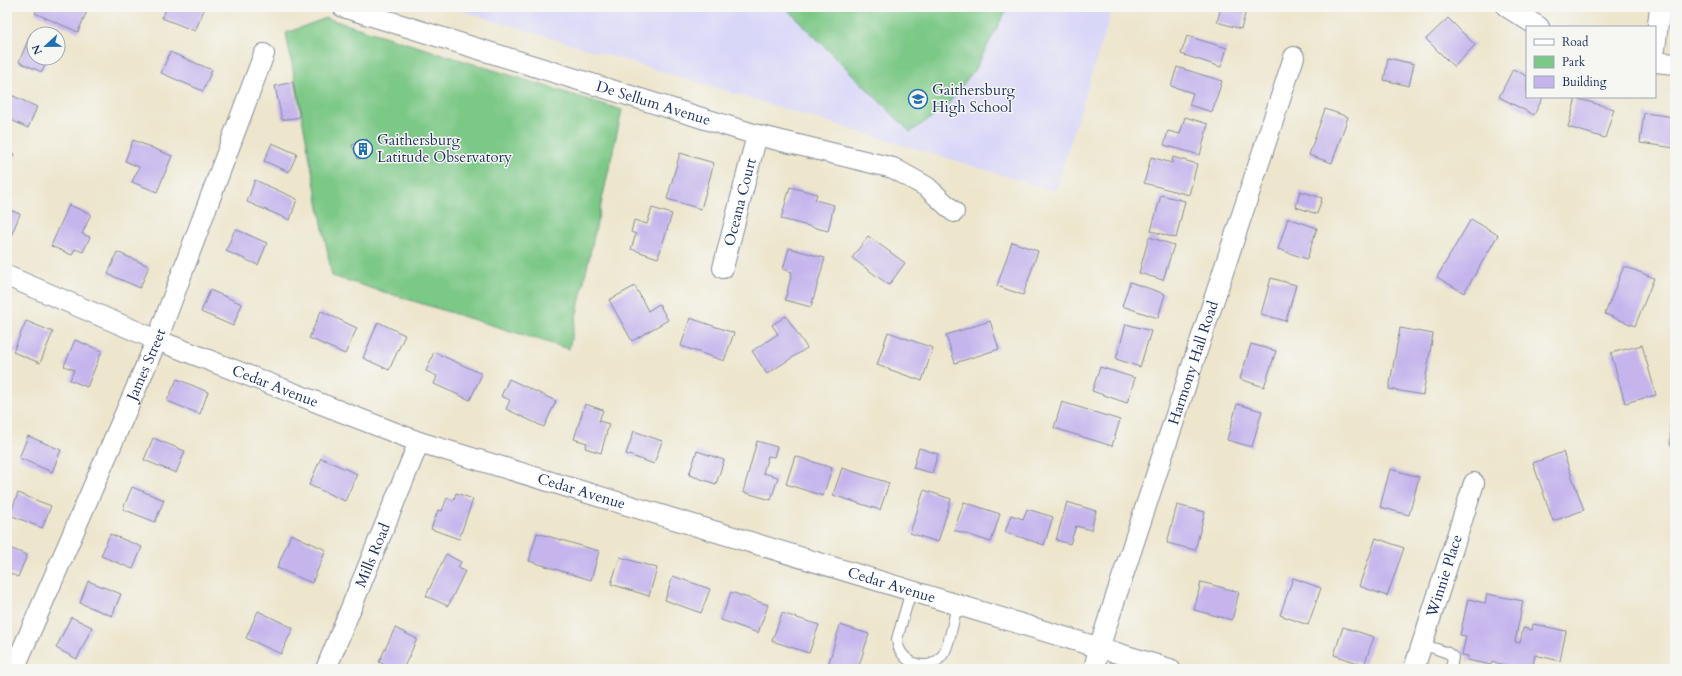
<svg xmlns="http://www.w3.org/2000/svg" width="1682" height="676" font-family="Cardo,serif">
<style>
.built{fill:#d9d7f8}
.green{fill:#7cc886;stroke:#4c7c72}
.building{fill:#c6b5ed}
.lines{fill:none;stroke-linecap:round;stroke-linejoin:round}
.lane-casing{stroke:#848a96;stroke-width:12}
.street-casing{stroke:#848a96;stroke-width:22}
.lane{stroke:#fff;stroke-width:10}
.street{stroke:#fff;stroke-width:20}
.labels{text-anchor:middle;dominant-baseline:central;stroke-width:3;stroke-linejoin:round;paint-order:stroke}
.poi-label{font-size:15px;fill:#1b2f5e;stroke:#f6f6f2;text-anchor:start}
.street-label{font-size:15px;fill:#1b2f5e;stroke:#f6f6f2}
</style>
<rect width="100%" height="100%" fill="#f6f6f2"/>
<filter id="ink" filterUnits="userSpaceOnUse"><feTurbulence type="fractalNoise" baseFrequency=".025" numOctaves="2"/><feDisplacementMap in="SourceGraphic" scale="8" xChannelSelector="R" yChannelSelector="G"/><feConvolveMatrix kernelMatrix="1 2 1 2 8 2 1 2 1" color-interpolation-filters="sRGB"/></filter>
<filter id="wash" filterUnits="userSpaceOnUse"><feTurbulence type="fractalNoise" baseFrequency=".012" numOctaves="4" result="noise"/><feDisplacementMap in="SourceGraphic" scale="16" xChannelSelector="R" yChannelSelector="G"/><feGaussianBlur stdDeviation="0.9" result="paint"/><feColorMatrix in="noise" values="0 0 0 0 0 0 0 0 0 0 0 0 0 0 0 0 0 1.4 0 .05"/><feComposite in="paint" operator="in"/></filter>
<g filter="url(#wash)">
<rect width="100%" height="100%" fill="#ede6cd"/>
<path class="built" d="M 449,7 L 1113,7 L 1055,191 Z"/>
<path class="green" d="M 785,7 L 1008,7 L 975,69 L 944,109 L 910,132 Z
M 326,18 L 622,110 L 569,349 L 332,276 L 286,33 Z"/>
<g id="blocks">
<path class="building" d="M 38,7 L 78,7 L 87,11 L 78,32 L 35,13 Z
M 167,7 L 198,7 L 204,10 L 195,31 L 162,18 Z
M 1221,7 L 1247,7 L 1241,29 L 1217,22 Z
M 1448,18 L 1475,45 L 1454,67 L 1426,39 Z
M 31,33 L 34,35 L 34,58 L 48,58 L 42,72 L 19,62 Z
M 1187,36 L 1227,48 L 1221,67 L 1181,54 Z
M 170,52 L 212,70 L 203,91 L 161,73 Z
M 1388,58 L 1414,64 L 1409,86 L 1384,80 Z
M 1177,67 L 1222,81 L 1212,112 L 1189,105 L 1193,93 L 1171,86 Z
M 1513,69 L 1527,76 L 1527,97 L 1543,97 L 1534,115 L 1499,97 Z
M 293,82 L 300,117 L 282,120 L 275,86 Z
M 7,93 L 37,107 L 28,128 L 7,118 Z
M 1576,98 L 1614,109 L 1605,138 L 1568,127 Z
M 1325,109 L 1348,117 L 1332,163 L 1309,155 Z
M 1644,113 L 1675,117 L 1675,148 L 1640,143 Z
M 1185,117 L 1208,124 L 1200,155 L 1164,145 L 1168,131 L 1180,134 Z
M 367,139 L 373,153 L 358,159 L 352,145 Z
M 133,140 L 172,156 L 157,192 L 132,182 L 139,167 L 125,161 Z
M 272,143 L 297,154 L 289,172 L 264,161 Z
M 7,151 L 14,154 L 7,169 Z
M 680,153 L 714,163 L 701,209 L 667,199 Z
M 1151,157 L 1172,163 L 1173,157 L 1197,164 L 1189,195 L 1144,183 Z
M 255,180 L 297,199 L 290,220 L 247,202 Z
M 790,187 L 817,194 L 815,200 L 834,205 L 828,231 L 781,219 Z
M 1300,191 L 1322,198 L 1317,214 L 1296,207 Z
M 1161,195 L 1185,201 L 1176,238 L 1151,231 Z
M 69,205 L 91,214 L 82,234 L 90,237 L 83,252 L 75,249 L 72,255 L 51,246 Z
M 652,208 L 672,214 L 658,258 L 631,249 L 636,234 L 631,232 L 634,220 L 647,224 Z
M 7,209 L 20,214 L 11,236 L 7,234 Z
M 1288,218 L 1317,228 L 1307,259 L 1278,249 Z
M 1471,219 L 1498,235 L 1464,293 L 1437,277 Z
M 235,229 L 267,243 L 258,265 L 226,251 Z
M 868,236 L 905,263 L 889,285 L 852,258 Z
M 1149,237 L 1174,245 L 1163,280 L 1139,273 Z
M 1012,242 L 1038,251 L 1023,295 L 997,286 Z
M 789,248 L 825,258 L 811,307 L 785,300 L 792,272 L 783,269 Z
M 117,252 L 149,266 L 140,288 L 108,274 Z
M 1624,266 L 1654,278 L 1635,326 L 1605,314 Z
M 1271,278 L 1296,285 L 1286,321 L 1261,314 Z
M 1130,282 L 1165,294 L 1158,318 L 1122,306 Z
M 635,286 L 648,311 L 659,304 L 668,320 L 632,341 L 609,300 Z
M 210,290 L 242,304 L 233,326 L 201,312 Z
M 321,311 L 357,328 L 345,354 L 309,338 Z
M 786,316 L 807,348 L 767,374 L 752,351 L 778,334 L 772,325 Z
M 690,318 L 734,333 L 724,361 L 681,346 Z
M 26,321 L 53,332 L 40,363 L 13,352 Z
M 990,321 L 999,349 L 955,363 L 946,335 Z
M 378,322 L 405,335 L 389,370 L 363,358 Z
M 1126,324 L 1151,331 L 1140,367 L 1116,359 Z
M 1400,328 L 1433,334 L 1423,395 L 1389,389 Z
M 888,332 L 933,348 L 922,381 L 877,365 Z
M 75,340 L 102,351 L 87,387 L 70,380 L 74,370 L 64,366 Z
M 1251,344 L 1276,351 L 1264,387 L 1240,379 Z
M 1642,345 L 1656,395 L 1625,403 L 1611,353 Z
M 434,352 L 482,374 L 470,400 L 434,384 L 437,376 L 426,371 Z
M 1100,367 L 1135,378 L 1127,403 L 1092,391 Z
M 177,379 L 208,392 L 200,414 L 167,401 Z
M 509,379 L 556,401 L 544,427 L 506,409 L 510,400 L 501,396 Z
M 1062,402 L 1120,420 L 1112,446 L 1054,428 Z
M 585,404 L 603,410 L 599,421 L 609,424 L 601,453 L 585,448 L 587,443 L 574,439 Z
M 1237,404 L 1262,411 L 1252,447 L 1227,440 Z
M 1671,413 L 1675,413 L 1675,445 L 1670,445 Z
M 634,431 L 662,441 L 654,464 L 626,454 Z
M 28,436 L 61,450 L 52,472 L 19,458 Z
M 153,438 L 185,451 L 176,473 L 144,460 Z
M 757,441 L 777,447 L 774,457 L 768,456 L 763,473 L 778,477 L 771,500 L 743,492 Z
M 919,448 L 938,454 L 932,473 L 913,468 Z
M 697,451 L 724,460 L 716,484 L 689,475 Z
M 1563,452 L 1584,510 L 1553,521 L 1533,463 Z
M 795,456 L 832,468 L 823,496 L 786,484 Z
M 321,458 L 357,474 L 345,501 L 309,485 Z
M 842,468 L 889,483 L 880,510 L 833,495 Z
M 1390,469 L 1419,477 L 1409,515 L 1380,507 Z
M 132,487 L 164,500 L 155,522 L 123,509 Z
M 924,490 L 951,499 L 938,542 L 910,533 Z
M 18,493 L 51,506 L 42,528 L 10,515 Z
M 456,493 L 473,499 L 459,539 L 431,529 L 438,510 L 442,511 L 447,498 L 454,500 Z
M 964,502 L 1000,514 L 991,542 L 954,530 Z
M 1067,502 L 1096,511 L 1091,530 L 1076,526 L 1070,544 L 1056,540 Z
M 1177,505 L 1205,512 L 1195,550 L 1167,543 Z
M 1027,509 L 1053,517 L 1044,545 L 1005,532 L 1011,515 L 1023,519 Z
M 537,533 L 599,551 L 591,580 L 529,561 Z
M 110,534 L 142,547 L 133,569 L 101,556 Z
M 291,534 L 326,550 L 312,583 L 277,568 Z
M 1376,538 L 1404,548 L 1387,596 L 1359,586 Z
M 7,547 L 27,555 L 18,577 L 7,572 Z
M 446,554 L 461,562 L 458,568 L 465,571 L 448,606 L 426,596 Z
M 620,557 L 657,568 L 649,596 L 611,584 Z
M 673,576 L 710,589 L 701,613 L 665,600 Z
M 1293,578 L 1321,588 L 1308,625 L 1280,615 Z
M 88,581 L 121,594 L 112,616 L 80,603 Z
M 1201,582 L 1239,592 L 1232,620 L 1194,610 Z
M 731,592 L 768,605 L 758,633 L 721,620 Z
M 1487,594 L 1523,601 L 1515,642 L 1520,643 L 1523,628 L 1532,630 L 1533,624 L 1566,631 L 1560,661 L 1535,655 L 1532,669 L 1525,669 L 1492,662 L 1491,665 L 1467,660 L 1468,656 L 1462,655 L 1466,636 L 1460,635 L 1468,599 L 1485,603 Z
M 258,611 L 293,628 L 281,654 L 246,638 Z
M 782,613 L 819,625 L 809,653 L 772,641 Z
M 71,617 L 92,627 L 77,659 L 56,648 Z
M 840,625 L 869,634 L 858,669 L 827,669 Z
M 1343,627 L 1374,637 L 1364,665 L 1334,655 Z
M 395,628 L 417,639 L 403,669 L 393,669 L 379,662 Z"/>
</g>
</g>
<g filter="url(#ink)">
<use href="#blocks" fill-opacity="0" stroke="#848a96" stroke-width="1"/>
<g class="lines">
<g class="lane-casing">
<path id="lane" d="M 911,591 L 897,639 C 898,663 930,676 944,653 C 950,643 954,617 957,605
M 1422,644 L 1448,653 L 1453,657 L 1451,669"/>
</g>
<g class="street-casing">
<g id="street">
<path id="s1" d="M 343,7 L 757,135 L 893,168 L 927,187 L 954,212"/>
<path d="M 1507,7 L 1539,27"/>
<path d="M 1655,49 L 1660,7"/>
<path d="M 1655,62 L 1675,64"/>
<path id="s2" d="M 723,268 L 757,135"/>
<path id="s3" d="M 7,276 L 157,340 L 419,442 L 1170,669"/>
<path id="s4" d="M 14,669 L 157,340 L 264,54"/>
<path id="s5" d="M 326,669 L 419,442"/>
<path id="s6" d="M 1094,669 L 1099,648 L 1294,57"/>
<path id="s7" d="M 1414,669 L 1474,483"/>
</g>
</g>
<use href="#lane" class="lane"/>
<use href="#street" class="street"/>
</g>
</g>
<defs>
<g id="school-ring" transform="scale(1)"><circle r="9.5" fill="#f6f6f2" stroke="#1f6fb2" stroke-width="1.5"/><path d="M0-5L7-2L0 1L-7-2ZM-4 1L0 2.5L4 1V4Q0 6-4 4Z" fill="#1f6fb2"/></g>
<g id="building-ring" transform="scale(1)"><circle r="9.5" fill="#f6f6f2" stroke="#1f6fb2" stroke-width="1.5"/><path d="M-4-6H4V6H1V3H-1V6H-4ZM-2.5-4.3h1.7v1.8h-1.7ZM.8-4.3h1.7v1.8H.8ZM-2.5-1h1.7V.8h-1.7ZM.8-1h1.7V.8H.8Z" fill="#1f6fb2"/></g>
</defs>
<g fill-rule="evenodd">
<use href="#school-ring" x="918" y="99"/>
<use href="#building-ring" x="363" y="149"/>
</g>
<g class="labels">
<g class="poi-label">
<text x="932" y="90">Gaithersburg<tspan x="932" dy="17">High School</tspan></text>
<text x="377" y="140">Gaithersburg<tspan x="377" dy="17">Latitude Observatory</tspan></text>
</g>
<g class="street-label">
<text stroke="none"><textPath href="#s1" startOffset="325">De Sellum Avenue</textPath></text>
<text stroke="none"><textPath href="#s2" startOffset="68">Oceana Court</textPath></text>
<text stroke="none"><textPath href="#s6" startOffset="322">Harmony Hall Road</textPath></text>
<text stroke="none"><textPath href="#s4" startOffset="332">James Street</textPath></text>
<text stroke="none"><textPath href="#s3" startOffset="290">Cedar Avenue</textPath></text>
<text stroke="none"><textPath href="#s3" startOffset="614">Cedar Avenue</textPath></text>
<text stroke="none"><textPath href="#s5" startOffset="123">Mills Road</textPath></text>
<text stroke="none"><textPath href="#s7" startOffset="98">Winnie Place</textPath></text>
<text stroke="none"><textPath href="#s3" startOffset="938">Cedar Avenue</textPath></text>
</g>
</g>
<rect width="1682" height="676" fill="none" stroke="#f6f6f2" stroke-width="24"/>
<rect x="1526" y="26" width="130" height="72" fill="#f6f6f2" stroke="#9ea6b7"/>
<rect x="1534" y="39" width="20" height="6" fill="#ffffff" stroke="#9ea6b7"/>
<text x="1562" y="46" font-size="12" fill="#1b2f5e">Road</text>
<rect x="1534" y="56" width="20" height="12" fill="#7cc886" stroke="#9ea6b7"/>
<text x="1562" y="66" font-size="12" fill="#1b2f5e">Park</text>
<rect x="1534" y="76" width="20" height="12" fill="#c6b5ed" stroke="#9ea6b7"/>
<text x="1562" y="86" font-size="12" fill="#1b2f5e">Building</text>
<g transform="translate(46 46) rotate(248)"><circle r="19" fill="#f6f6f2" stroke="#9ea6b7"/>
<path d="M0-3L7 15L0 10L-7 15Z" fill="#1f6fb2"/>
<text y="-6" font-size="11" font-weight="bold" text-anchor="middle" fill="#1b2f5e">N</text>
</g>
</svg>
